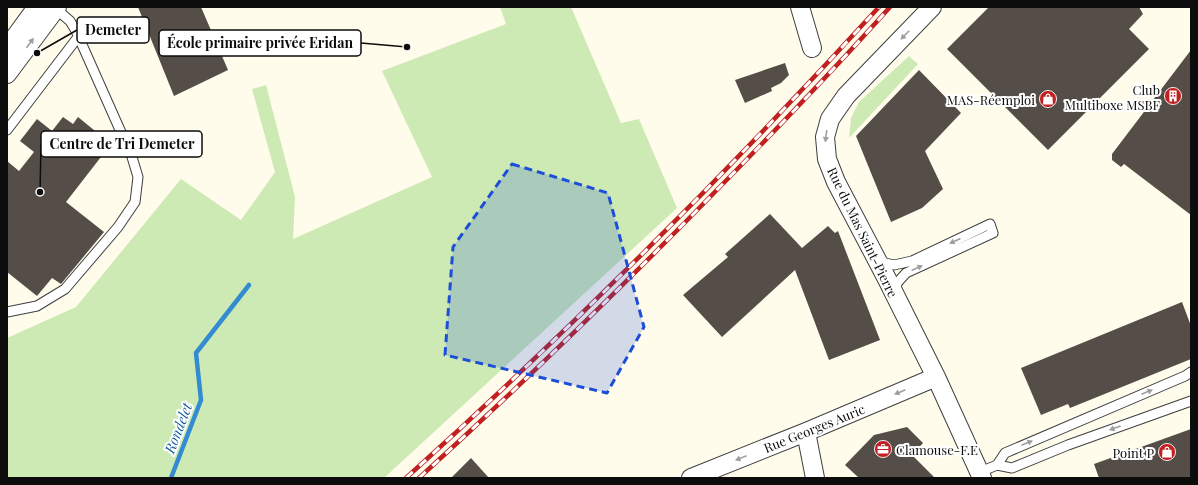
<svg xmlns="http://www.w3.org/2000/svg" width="1198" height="485" font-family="'Playfair Display',serif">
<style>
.green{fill:#ceeab4}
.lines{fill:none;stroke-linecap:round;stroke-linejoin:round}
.stream{stroke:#338cd2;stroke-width:4.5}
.building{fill:#554e48}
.service-casing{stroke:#3f3f3f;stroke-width:11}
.minor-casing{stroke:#3f3f3f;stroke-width:20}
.service{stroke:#fff;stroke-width:9}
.minor{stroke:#fff;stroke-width:18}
.rail-casing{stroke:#c12021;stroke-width:4.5}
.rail{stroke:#fff;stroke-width:3;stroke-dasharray:9;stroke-linecap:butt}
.oneway{fill:#9e9e9e}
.marked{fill:#1d4ed8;fill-opacity:0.2;stroke:#1d4ed8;stroke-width:3;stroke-dasharray:8 5;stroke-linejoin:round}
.labels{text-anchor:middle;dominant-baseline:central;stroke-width:4;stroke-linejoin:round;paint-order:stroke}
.poi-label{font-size:13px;fill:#0c0c0c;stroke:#fff;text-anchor:end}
.street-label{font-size:13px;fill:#0c0c0c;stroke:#fff}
.water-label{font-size:14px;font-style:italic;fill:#125da2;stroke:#fff}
.leader{fill:none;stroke:#0c0c0c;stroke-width:1.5}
.callout-dot{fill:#0c0c0c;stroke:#fff;stroke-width:1.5}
.callout{fill:#fff;stroke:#0c0c0c;stroke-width:1.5}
.callout-label{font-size:14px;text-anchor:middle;font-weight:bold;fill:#0c0c0c}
</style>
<rect width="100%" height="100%" fill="#fffceb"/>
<path class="green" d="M 500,7 L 571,7 L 621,123 L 639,119 L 677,208 L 384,478 L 7,478 L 7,338 L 76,307 L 181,179 L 241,220 L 275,172 L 252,89 L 266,85 L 295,197 L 293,239 L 432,177 L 382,71 L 506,24 Z
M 909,56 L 918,64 L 849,138 L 851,118 L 859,102 Z"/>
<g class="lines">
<path class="stream" d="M 171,478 L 201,400 L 196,353 L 249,285"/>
</g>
<path class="building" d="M 138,7 L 201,7 L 228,70 L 174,96 Z
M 989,7 L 1139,7 L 1143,14 L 1129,29 L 1149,49 L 1048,150 L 947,49 Z
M 1191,50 L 1191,215 L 1124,164 L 1121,167 L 1112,160 L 1112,154 Z
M 785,63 L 789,75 L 781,83 L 771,88 L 772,91 L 745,103 L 735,80 Z
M 919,70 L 961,113 L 925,151 L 943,189 L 922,208 L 891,222 L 856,136 Z
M 63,117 L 73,124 L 78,117 L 111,144 L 66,202 L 104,232 L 61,284 L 52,278 L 37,296 L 7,272 L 7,161 L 19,171 L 34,152 L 20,141 L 37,119 L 52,131 Z
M 770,214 L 802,248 L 828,226 L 835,233 L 838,231 L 880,340 L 829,360 L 795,270 L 722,337 L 683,295 L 728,257 L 725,254 Z
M 1182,302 L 1191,326 L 1191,359 L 1070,408 L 1068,404 L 1041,415 L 1021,368 Z
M 907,427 L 923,443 L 912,455 L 935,478 L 859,478 L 845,465 L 874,435 Z
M 1191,429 L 1191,478 L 1099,478 L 1094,464 Z
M 471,458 L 489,478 L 451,478 Z"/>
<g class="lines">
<g class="service-casing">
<path id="service" d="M 7,130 L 78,37
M 878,261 L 885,263 L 894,265 L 912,261 L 990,224 L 993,233 L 906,273 L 897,283 L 896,291
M 7,312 L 37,306 L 65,289 L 118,227 L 135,202 L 138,177 L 132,157 L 76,31 L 70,21 L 56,9
M 997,465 L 1005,453 L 1185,376 L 1191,372
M 980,472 L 997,465 L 1012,468 L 1068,445 L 1191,401"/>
</g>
<g class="minor-casing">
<path id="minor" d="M 800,7 L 812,48
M 932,7 L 846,96 L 830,119 L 825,137 L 827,159 L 836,182 L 887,279 L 936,377 L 982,478
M 7,48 L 37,7
M 7,74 L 57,7
M 806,432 L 815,478
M 691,478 L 806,432 L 936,377"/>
</g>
<use href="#service" class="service"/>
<use href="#minor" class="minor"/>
<g class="rail-casing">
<path id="rail" d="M 406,478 C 571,329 729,171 879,7
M 419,478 C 518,388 614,295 708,199 C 770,136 831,73 890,7"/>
</g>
<use href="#rail" class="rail"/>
</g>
<defs><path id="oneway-solid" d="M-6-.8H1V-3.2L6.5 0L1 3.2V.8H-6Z"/></defs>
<g class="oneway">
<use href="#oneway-solid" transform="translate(905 35) rotate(134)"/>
<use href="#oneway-solid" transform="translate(30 43) rotate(-53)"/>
<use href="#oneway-solid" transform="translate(826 136) rotate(97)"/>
<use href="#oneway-solid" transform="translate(955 241) rotate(155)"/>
<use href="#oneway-solid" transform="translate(917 268) rotate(-25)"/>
<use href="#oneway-solid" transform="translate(900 392) rotate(157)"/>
<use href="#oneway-solid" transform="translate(1147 392) rotate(-23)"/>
<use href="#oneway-solid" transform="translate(1115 428) rotate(160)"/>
<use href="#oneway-solid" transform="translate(1027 443) rotate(-23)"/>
<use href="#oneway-solid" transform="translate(741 458) rotate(158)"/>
</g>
<path class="marked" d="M 512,164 L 608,193 L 644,327 L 607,393 L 445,355 L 453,247 Z"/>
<defs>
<g id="building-disc" transform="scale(0.9)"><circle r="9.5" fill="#c12021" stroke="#fff"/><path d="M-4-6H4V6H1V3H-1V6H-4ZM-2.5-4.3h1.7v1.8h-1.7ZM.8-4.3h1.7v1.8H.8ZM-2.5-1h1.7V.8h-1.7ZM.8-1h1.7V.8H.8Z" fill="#fff"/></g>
<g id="shop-disc" transform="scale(0.9)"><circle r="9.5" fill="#c12021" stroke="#fff"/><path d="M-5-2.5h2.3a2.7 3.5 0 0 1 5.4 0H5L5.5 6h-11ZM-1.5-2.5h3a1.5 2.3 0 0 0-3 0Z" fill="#fff"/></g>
<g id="office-disc" transform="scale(0.9)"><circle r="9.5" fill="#c12021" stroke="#fff"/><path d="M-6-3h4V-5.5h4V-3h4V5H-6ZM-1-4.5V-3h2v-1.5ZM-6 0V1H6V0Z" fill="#fff"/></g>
</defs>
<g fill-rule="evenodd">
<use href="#building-disc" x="1173" y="96"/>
<use href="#shop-disc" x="1048" y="99"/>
<use href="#office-disc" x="883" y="449"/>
<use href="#shop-disc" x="1167" y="452"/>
</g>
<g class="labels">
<g class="poi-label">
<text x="1160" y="89">Club<tspan x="1160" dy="15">Multiboxe MSBF</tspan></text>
<text x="1035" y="99">MAS-Réemploi</text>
<text x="896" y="449" text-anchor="start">Clamouse-F.E</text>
<text x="1154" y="452">Point P</text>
</g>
<g class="street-label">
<text transform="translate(863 232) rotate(64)">Rue du Mas Saint-Pierre</text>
<text transform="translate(814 428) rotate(-22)">Rue Georges Auric</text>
</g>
<g class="water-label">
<text transform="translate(178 428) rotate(-69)">Rondelet</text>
</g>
</g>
<path class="leader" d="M37 53L77 30M407 47L361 43M40 192L41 144"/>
<g class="callout-dot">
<circle cx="37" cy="53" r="4"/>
<circle cx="407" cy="47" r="4"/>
<circle cx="40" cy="192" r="4"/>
</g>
<g class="callout">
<rect x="77" y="17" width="72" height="26" rx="4"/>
<rect x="159" y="30" width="202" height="26" rx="4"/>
<rect x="41" y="131" width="161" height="26" rx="4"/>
</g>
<g class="callout-label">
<text x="113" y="35">Demeter</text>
<text x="260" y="48">École primaire privée Eridan</text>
<text x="122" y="149">Centre de Tri Demeter</text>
</g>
<rect width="1198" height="485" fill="none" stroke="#0c0c0c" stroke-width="16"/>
</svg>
